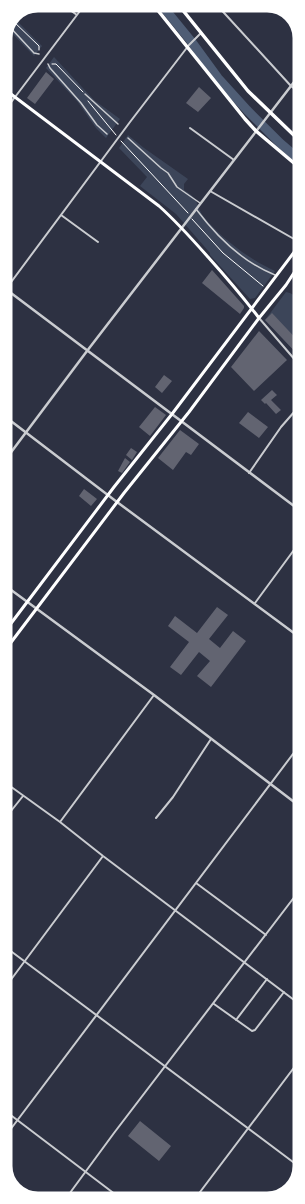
<svg xmlns="http://www.w3.org/2000/svg" width="305" height="1204" font-family="'Source Sans 3',sans-serif">
<style>
.green{fill:#3c4559}
.lines{fill:none;stroke-linecap:round;stroke-linejoin:round}
.river{stroke:#4f5d75;stroke-width:9}
.building{fill:#626471}
.path{stroke:#fff;stroke-width:1}
.pedestrian{stroke:#caccd0;stroke-width:1.5}
.minor{stroke:#caccd0;stroke-width:2}
.tertiary{stroke:#caccd0;stroke-width:2.5}
.secondary{stroke:#fff;stroke-width:3}
.primary{stroke:#fff;stroke-width:3.5}
.rim{fill:none;stroke:#fff;stroke-width:5}
</style>
<rect width="100%" height="100%" fill="#2d3142"/>
<path class="green" d="M 12,16 L 42,46 L 34,56 L 7,28 Z
M 54,57 L 94,100 L 120,119 L 106,138 L 96,128 L 77,101 L 46,68 Z
M 128,135 L 144,148 L 188,179 L 184,184 L 184,190 C 187,192 192,195 194,198 C 198,203 199,211 204,217 C 221,238 250,260 275,271 L 255,298 L 250,299 L 210,255 L 210,253 L 176,214 L 140,186 L 147,177 L 119,148 Z
M 286,292 L 290,293 L 302,300 L 302,359 L 265,320 Z"/>
<g class="lines">
<path class="river" d="M 160,3 L 191,41 L 218,78 L 247,110 L 280,143 L 301,161"/>
</g>
<path class="building" d="M 46,72 L 54,79 L 35,104 L 27,98 Z
M 199,87 L 211,98 L 198,112 L 186,103 Z
M 212,270 L 244,306 L 244,308 L 240,314 L 202,283 Z
M 272,313 L 302,345 L 302,359 L 265,320 Z
M 259,331 L 287,360 L 254,391 L 231,367 Z
M 164,375 L 172,381 L 162,393 L 155,387 Z
M 272,390 L 277,395 L 271,400 L 281,410 L 276,414 L 266,403 L 265,404 L 261,400 Z
M 155,407 L 166,415 L 150,436 L 139,427 Z
M 248,412 L 268,427 L 259,438 L 239,423 Z
M 180,430 L 199,444 L 191,455 L 186,452 L 173,470 L 158,458 Z
M 131,448 L 137,452 L 132,460 L 126,455 Z
M 125,458 L 130,462 L 122,473 L 118,471 Z
M 84,489 L 97,499 L 91,506 L 79,496 Z
M 217,607 L 228,615 L 209,639 L 220,648 L 233,631 L 246,641 L 211,687 L 197,676 L 210,661 L 199,652 L 181,675 L 170,667 L 189,642 L 168,626 L 175,616 L 197,633 Z
M 140,1121 L 171,1146 L 159,1161 L 128,1136 Z"/>
<g class="lines">
<path class="path" d="M 11,19 L 39,46 L 39,50
M 52,64 L 56,64 L 83,92
M 88,101 L 116,135
M 121,141 L 188,213
M 192,219 L 223,253 L 263,286"/>
<path class="pedestrian" d="M 8,25 L 34,53 L 39,54
M 48,64 L 50,68 L 81,103 L 97,125 L 107,134
M 85,94 L 118,124
M 128,138 L 161,168 L 168,173 L 177,187 L 200,203
M 196,209 C 217,237 242,262 275,275"/>
<path class="minor" d="M 60,3 L 77,15
M 215,3 L 291,86 L 301,94
M 3,113 L 86,3
M 190,128 L 234,160
M 210,191 L 301,243
M 61,215 L 98,242
M 3,293 L 130,122 L 189,45 L 201,33
M 259,318 L 302,368
M 249,473 L 281,427 L 302,403
M 255,603 L 302,539
M 3,781 L 60,822 L 103,856 L 302,1006
M 156,818 L 173,797 L 211,739
M 3,821 L 23,796
M 60,822 L 154,695
M 196,883 L 266,935
M 4,946 L 301,1168
M 4,989 L 103,856
M 214,1004 L 252,1031 L 255,1030 L 284,992
M 236,1020 L 267,979
M 4,1110 L 124,1201
M 4,1138 L 302,742
M 194,1200 L 302,1057
M 64,1201 L 114,1133 L 302,887"/>
<path class="tertiary" d="M 3,287 L 302,512
M 3,415 L 117,502 L 302,639
M 3,463 L 87,351 L 301,73
M 3,584 L 154,695 L 302,808
M 292,1190 L 294,1186"/>
<path class="secondary" d="M 3,88 L 159,206 C 177,222 192,239 208,257 C 226,277 243,297 259,318
M 3,634 L 114,487 L 172,414 L 301,243
M 3,653 L 124,493 L 189,412 L 259,318 L 286,285 L 301,262"/>
<path class="primary" d="M 152,3 L 245,119 L 256,131 L 301,169
M 177,3 L 248,91 L 301,142"/>
</g>
<path d="M0 0H305V1204H0ZM38 10H267A28 28 0 0 1 295 38V1166A28 28 0 0 1 267 1194H38A28 28 0 0 1 10 1166V38A28 28 0 0 1 38 10Z" fill="#fff" fill-rule="evenodd"/>
<path class="rim" d="M38 10H267A28 28 0 0 1 295 38V1166A28 28 0 0 1 267 1194H38A28 28 0 0 1 10 1166V38A28 28 0 0 1 38 10Z"/>
</svg>
